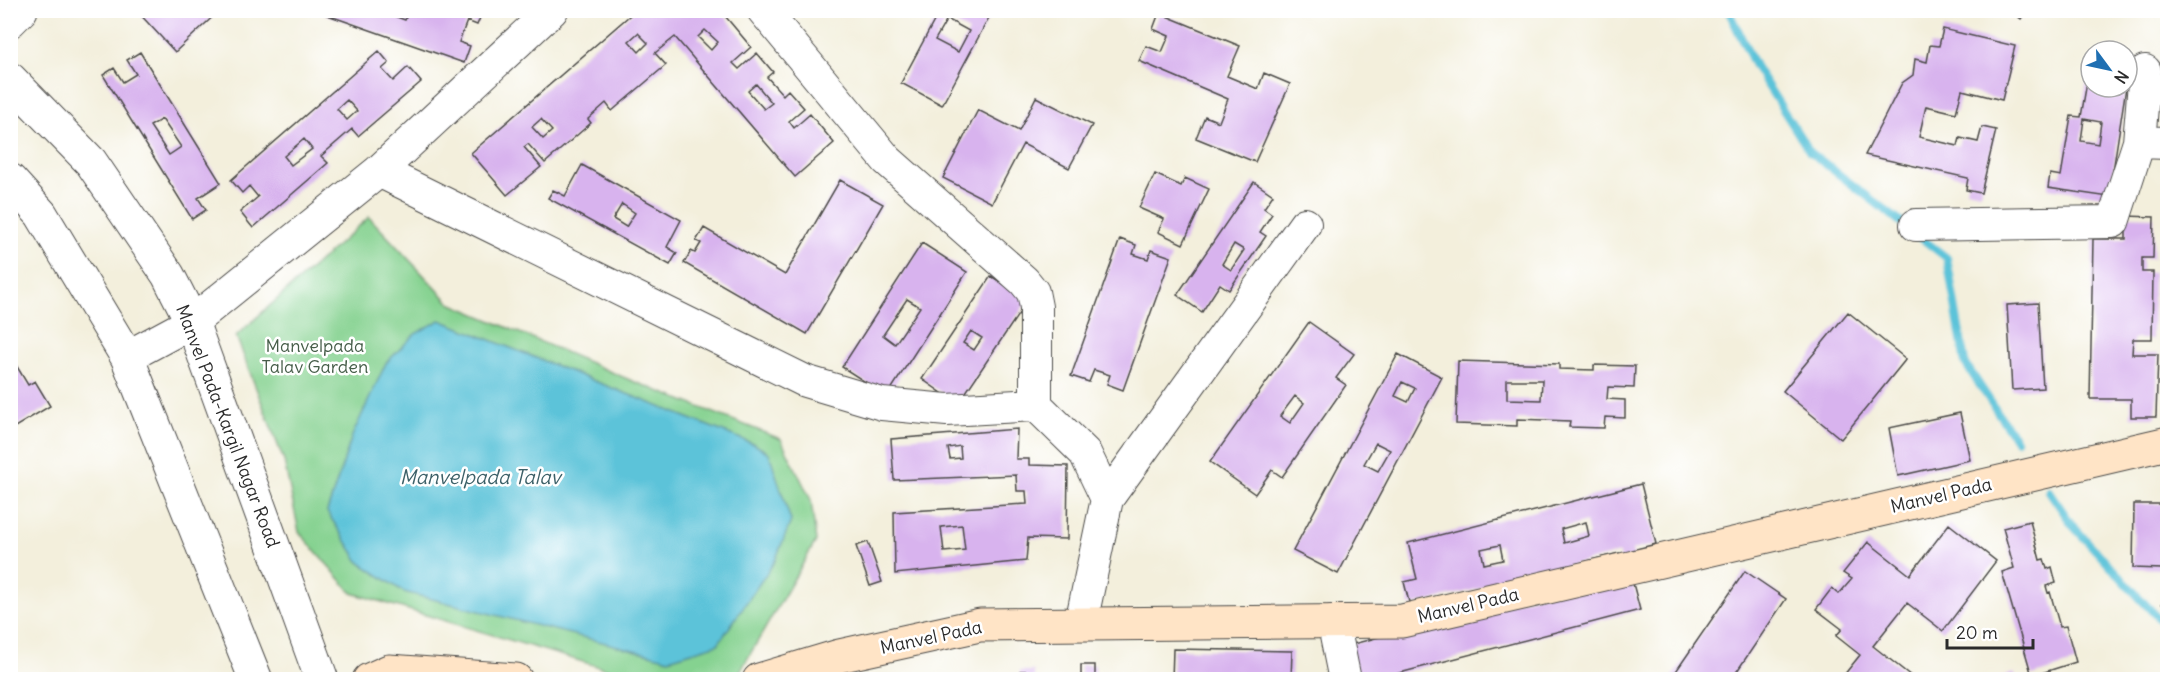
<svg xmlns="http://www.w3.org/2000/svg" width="2178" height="690" font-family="Delius,sans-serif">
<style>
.green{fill:#85d290;stroke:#587e5e;stroke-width:1.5}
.water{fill:#5cc3d9;stroke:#447782;stroke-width:1.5}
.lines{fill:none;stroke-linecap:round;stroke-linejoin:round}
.stream{stroke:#5cc3d9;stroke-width:8}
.building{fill:#d8b3ee;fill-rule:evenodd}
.minor-casing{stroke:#494846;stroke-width:34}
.tertiary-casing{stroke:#494846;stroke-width:35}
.secondary-casing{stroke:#494846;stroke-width:35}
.minor{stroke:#fff;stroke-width:32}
.tertiary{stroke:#fff;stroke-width:33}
.secondary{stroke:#ffe4c6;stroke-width:33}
.labels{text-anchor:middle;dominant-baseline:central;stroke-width:5;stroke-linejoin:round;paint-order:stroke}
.park-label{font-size:18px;fill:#465d49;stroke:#fff}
.street-label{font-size:18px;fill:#2b2b2b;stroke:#fff}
.water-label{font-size:20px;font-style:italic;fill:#3c6068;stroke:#fff}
</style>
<rect width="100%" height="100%" fill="#fff"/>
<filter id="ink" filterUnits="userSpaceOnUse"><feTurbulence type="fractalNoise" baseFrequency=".0167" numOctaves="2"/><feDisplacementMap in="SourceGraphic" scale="12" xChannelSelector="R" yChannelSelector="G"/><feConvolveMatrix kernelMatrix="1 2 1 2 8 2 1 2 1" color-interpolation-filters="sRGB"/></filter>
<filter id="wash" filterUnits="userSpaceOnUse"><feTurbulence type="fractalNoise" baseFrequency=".008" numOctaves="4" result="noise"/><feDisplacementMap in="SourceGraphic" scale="24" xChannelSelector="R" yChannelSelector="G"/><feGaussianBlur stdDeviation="1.35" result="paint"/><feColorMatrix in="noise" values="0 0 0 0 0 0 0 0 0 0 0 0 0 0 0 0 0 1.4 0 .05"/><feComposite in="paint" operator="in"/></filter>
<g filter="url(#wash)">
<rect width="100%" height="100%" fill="#f3efdc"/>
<path class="green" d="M 369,217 L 450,303 L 630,380 L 781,439 L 811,500 L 816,541 L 738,675 L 717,679 L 640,679 L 352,593 L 299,532 L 284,461 L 236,336 Z"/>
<path class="water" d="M 440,320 L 754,444 L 769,453 L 791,521 L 775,561 L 718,644 L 669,659 L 404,592 L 360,563 L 327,512 L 352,436 L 386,363 L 415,334 Z"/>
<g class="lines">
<path class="stream" d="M 1728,10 L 1755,66 L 1810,152 L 1947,258 L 1965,363 L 2016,440
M 2049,491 L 2073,526 L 2161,621 L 2168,624"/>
</g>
<g id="blocks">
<path class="building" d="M 136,10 L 220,10 L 175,52 Z
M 387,10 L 386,13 L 405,20 L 409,10 L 475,10 L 482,13 L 477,25 L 467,21 L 459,42 L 470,46 L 464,63 L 316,11 Z
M 636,10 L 720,10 L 751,47 L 733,63 L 739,69 L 757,53 L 773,72 L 767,77 L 783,95 L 788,90 L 804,108 L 789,121 L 794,128 L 810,114 L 834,143 L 795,177 L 675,37 L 655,53 L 666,65 L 612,111 L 606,103 L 588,119 L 591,123 L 545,163 L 528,144 L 524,147 L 541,167 L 507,195 L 471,153 ZM 705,30 L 718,42 L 711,50 L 698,37 ZM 638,33 L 648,43 L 639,52 L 629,41 ZM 756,84 L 772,103 L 764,109 L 748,91 ZM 541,119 L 552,131 L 543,139 L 532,127 Z
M 940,10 L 993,10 L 942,105 L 901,83 ZM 947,19 L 969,31 L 958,52 L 935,40 Z
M 2009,10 L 2027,10 L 2021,19 Z
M 1159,13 L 1240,46 L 1227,76 L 1258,89 L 1264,73 L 1290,84 L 1255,162 L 1196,138 L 1205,116 L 1219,122 L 1228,99 L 1139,61 L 1146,46 L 1162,52 L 1169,36 L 1153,29 Z
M 1943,29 L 2015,46 L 2002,100 L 1962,90 L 1956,113 L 1926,106 L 1919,137 L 1958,146 L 1960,138 L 1978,142 L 1982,127 L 1996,130 L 1981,193 L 1966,190 L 1968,178 L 1865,155 L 1902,83 L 1913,75 L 1915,59 L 1927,62 L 1930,45 L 1939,46 Z
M 379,51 L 389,63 L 382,69 L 393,81 L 408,67 L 421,82 L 358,136 L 352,129 L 321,156 L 328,163 L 253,228 L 240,212 L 258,197 L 249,186 L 242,193 L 231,180 ZM 347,100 L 357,111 L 347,120 L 337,109 ZM 304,139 L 312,149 L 291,165 L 284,156 Z
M 140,52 L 221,183 L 198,198 L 206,210 L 192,219 L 103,75 L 114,68 L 123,82 L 136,74 L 127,60 ZM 162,119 L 181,147 L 169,155 L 150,126 Z
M 2089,70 L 2091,70 L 2091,87 L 2126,87 L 2109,197 L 2048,188 L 2050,174 L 2061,176 L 2071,116 L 2081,117 ZM 2084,119 L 2101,122 L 2098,144 L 2081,141 Z
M 1036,97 L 1092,125 L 1069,168 L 1023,144 L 992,203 L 943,178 L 978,110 L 1019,131 Z
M 582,165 L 681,220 L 667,247 L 677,253 L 670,265 L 548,198 L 553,190 L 565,196 ZM 622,204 L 635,213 L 626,227 L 613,219 Z
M 1155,174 L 1181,186 L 1185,178 L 1209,189 L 1183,244 L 1158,232 L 1164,219 L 1139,208 Z
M 840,180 L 883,204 L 807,334 L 684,263 L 691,251 L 695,253 L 701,243 L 696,241 L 704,228 L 785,275 Z
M 1254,182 L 1273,195 L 1264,208 L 1272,214 L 1260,232 L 1266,236 L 1229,290 L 1220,284 L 1202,312 L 1177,295 ZM 1234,244 L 1244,250 L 1231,270 L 1222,264 Z
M 2126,216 L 2154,217 L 2153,258 L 2142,258 L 2142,272 L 2153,272 L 2152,339 L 2133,339 L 2132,354 L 2158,354 L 2156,417 L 2131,417 L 2131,399 L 2090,399 L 2093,239 L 2126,239 Z
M 1120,239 L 1136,245 L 1133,254 L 1148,259 L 1151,250 L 1171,257 L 1123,390 L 1107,384 L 1110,375 L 1094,370 L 1089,382 L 1071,376 Z
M 922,243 L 967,272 L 887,396 L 842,367 ZM 907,299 L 920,307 L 895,344 L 883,335 Z
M 991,276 L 1028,300 L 958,404 L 922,379 ZM 971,331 L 982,338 L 974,350 L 963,343 Z
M 2038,303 L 2043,388 L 2012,390 L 2007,305 Z
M 1848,312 L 1906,359 L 1841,439 L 1783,391 Z
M 1309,322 L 1354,354 L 1336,378 L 1346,385 L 1282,477 L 1272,470 L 1255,494 L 1210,462 ZM 1295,396 L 1304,403 L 1290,423 L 1280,416 Z
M 1398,354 L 1442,377 L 1338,574 L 1293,551 ZM 1402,382 L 1415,388 L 1408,402 L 1395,396 ZM 1376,443 L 1390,450 L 1378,471 L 1364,464 Z
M 10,355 L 28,385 L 35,381 L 50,406 L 10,430 Z
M 1458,361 L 1559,364 L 1559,369 L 1594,370 L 1594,365 L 1635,366 L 1634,388 L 1608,387 L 1607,399 L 1625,400 L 1625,418 L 1605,417 L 1604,428 L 1569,427 L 1570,421 L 1517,419 L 1517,426 L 1456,424 ZM 1507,380 L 1542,380 L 1541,400 L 1507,399 Z
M 1960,413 L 1970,460 L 1898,476 L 1889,428 Z
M 1017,429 L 1016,459 L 1029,459 L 1029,465 L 1068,466 L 1067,539 L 1028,538 L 1026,561 L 895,574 L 894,512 L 1027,504 L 1026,491 L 1017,491 L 1016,475 L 894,480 L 891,439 ZM 960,446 L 961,458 L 950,459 L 948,448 ZM 962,525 L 965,550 L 944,552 L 941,527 Z
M 1641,484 L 1656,544 L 1632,550 L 1634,557 L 1620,560 L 1619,553 L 1410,606 L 1404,582 L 1417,579 L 1408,543 ZM 1586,522 L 1589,536 L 1564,543 L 1561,529 ZM 1500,545 L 1503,560 L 1484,564 L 1481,549 Z
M 2134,504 L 2168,504 L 2168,604 L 2162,604 L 2162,569 L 2133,568 Z
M 2030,521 L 2040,560 L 2044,559 L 2047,569 L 2052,567 L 2056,583 L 2046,586 L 2048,593 L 2050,592 L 2060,627 L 2066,626 L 2076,662 L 2032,676 L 2002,572 L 2014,568 L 2003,528 Z
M 1949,524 L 1996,561 L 1943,631 L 1907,603 L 1873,646 L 1916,680 L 1850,680 L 1844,675 L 1860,655 L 1836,636 L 1842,629 L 1816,609 L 1832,588 L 1839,594 L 1852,579 L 1843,573 L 1868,542 L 1910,575 Z
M 868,542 L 882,582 L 870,586 L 856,546 Z
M 1745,571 L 1786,599 L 1731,680 L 1670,680 Z
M 1630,572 L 1640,610 L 1373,680 L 1358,680 L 1349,645 Z
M 1173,649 L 1292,651 L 1291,680 L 1172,680 Z
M 1081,665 L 1095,665 L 1095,680 L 1081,680 Z
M 1020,671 L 1034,671 L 1034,680 L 1020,680 Z
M 2014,673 L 2017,680 L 1996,680 L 1996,679 Z"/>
</g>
</g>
<g filter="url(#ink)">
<use href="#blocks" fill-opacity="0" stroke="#494846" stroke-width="1.5"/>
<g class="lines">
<g class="minor-casing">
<path id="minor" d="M 763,10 L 887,160 L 1024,281 L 1033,292 L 1036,307 L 1036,405 L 1085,453 L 1107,499 L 1081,623
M 2139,142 L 2145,71
M 379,171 L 805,381 L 882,404 L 947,410 L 1036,405
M 1916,225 L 2113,222 L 2139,142 L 2168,143
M 127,357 L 192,322 L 379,171 L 552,10
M 1107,499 L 1305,224
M 1333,621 L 1345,680"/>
</g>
<g class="tertiary-casing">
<path id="tertiary" d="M 10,21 L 21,10
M 10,79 L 91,162 L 168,275 L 192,322 L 322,680
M 10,180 L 41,214 L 127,357 L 256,680"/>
</g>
<g class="secondary-casing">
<path id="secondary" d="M 369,680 L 389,671 L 516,680
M 759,680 L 839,656 L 980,625 L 1402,621 L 2168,443"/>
</g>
<use href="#minor" class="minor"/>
<use href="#tertiary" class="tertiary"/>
<use href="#secondary" class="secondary"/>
</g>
</g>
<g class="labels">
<g class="park-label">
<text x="315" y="345">Manvelpada<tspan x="315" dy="21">Talav Garden</tspan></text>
</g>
<g class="street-label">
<text transform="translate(228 426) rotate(69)">Manvel Pada-Kargil Nagar Road</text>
<text transform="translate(1941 495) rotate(-13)">Manvel Pada</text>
<text transform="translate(1468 605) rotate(-13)">Manvel Pada</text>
<text transform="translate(931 637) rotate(-12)">Manvel Pada</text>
</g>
<g class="water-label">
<text x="480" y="476">Manvelpada Talav</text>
</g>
</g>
<rect width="2178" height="690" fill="none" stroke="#fff" stroke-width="36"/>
<g transform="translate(2109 69) rotate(123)"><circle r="28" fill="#ffffff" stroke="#aaaaaa" stroke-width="1.5"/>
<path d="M0-4.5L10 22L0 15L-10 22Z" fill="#1f6fb2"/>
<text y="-9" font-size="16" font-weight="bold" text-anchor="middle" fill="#2b2b2b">N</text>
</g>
<path d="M1947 639v9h86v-9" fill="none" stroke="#2b2b2b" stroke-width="3"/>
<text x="1956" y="639" font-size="18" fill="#2b2b2b" stroke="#ffffff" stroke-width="4.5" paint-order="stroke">20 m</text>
</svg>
